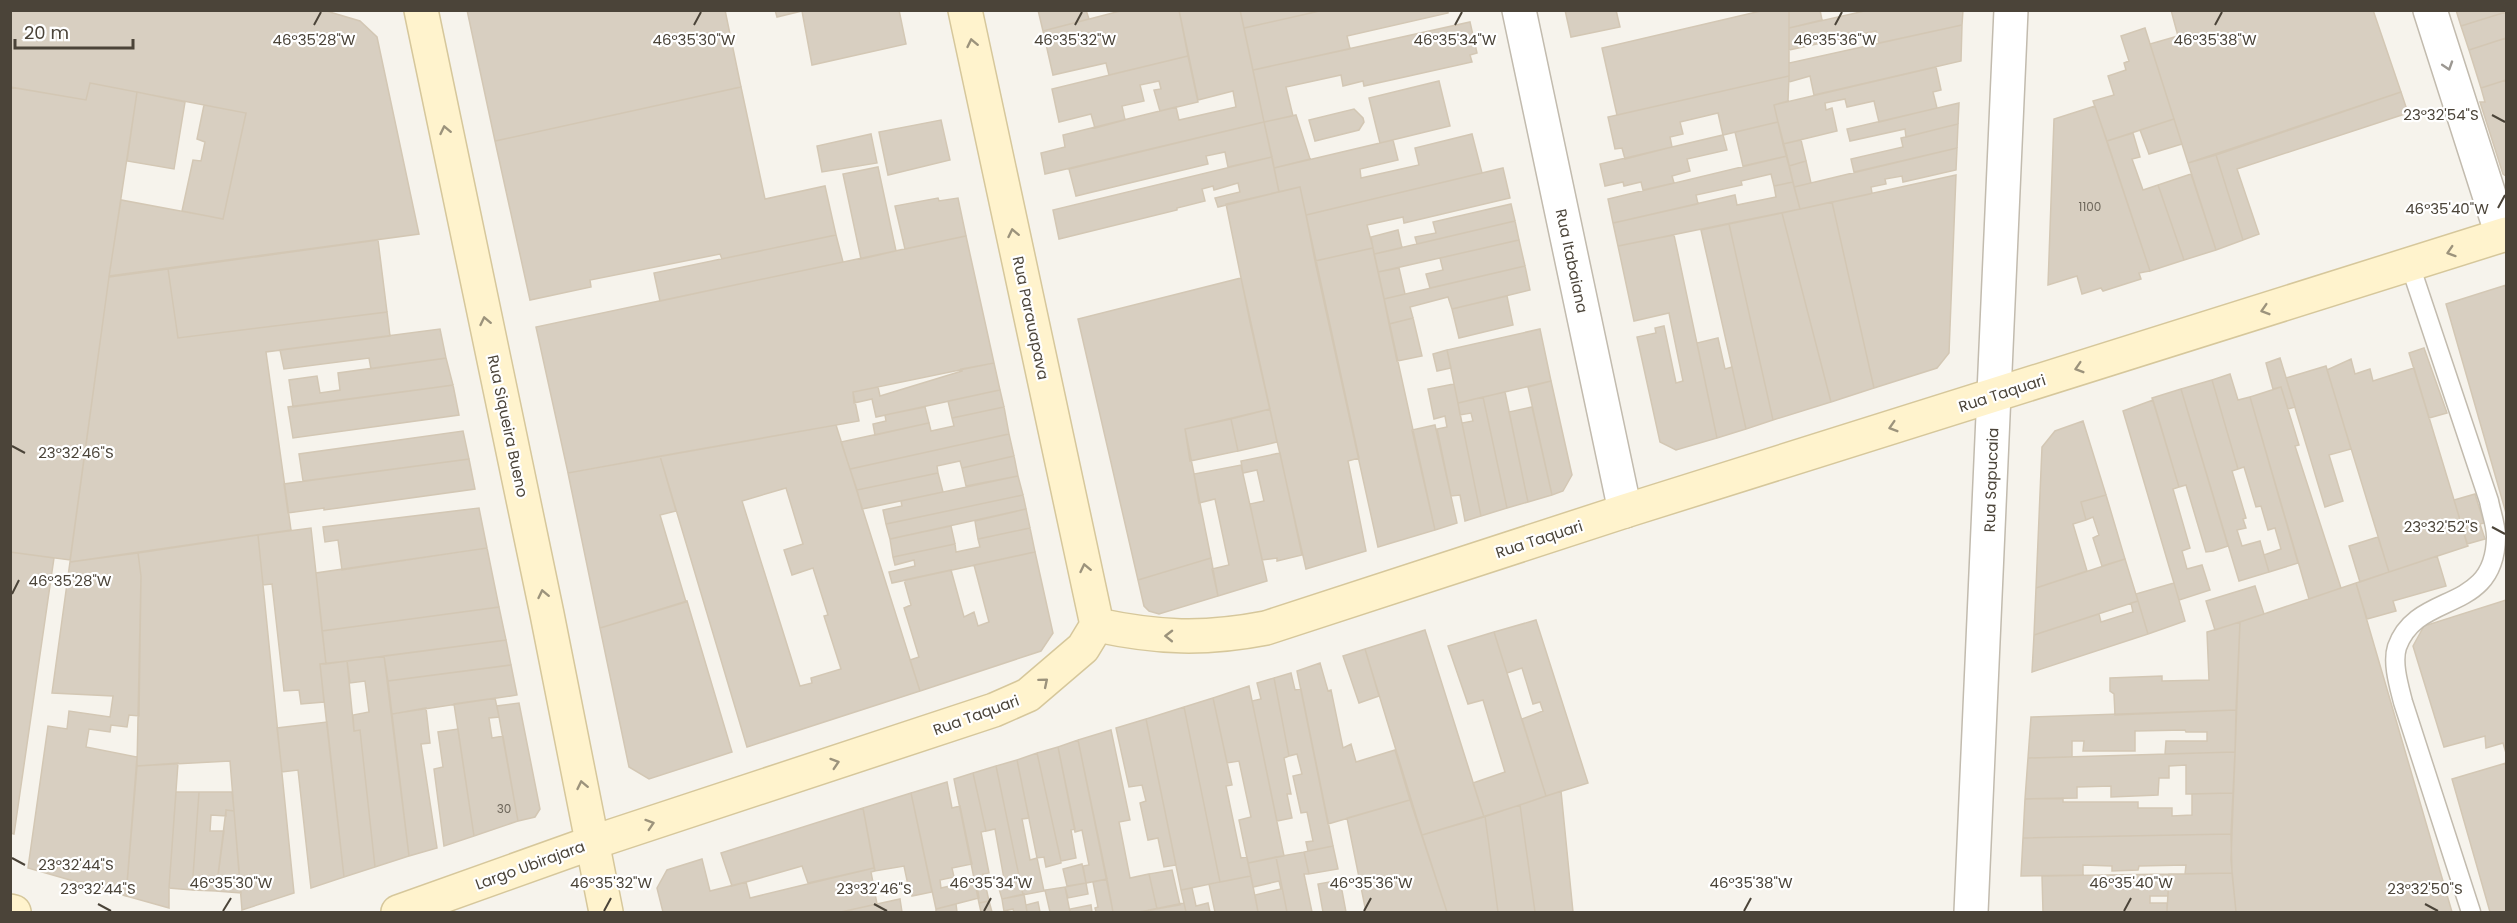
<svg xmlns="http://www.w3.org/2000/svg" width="2517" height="923" viewBox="0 0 2517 923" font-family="Poppins,sans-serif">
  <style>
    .building { fill: #d8cfc1; stroke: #d3c7b4; stroke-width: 1.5; fill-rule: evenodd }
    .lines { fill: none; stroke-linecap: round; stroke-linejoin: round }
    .service-casing { stroke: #c2bbae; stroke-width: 21 }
    .minor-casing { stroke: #c2bbae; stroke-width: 36 }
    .secondary-casing { stroke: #d6c79b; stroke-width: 36 }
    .service { stroke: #fff; stroke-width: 18 }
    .minor { stroke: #fff; stroke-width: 33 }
    .secondary { stroke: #fff3cd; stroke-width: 33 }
    .oneway { stroke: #9c937c }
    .oneway2 { stroke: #9c9892 }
    .ticks { fill: none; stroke: #4b4439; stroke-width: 2 }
    .labels { text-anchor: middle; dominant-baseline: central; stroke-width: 4.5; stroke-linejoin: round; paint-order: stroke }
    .number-label { font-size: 12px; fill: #6e675b }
    .street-label { font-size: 15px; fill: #4b4439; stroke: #fff }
    .ticks-label { font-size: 15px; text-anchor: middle; fill: #4b4439; stroke: #fff; stroke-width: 4.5; stroke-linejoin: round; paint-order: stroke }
  </style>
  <rect width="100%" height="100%" fill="#f6f3ec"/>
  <!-- building -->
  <path class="building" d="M10,10h313l37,11 17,16 42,197 -310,42 12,-76 102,19 23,-106 -156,-30 -4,17 -76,-13z
    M467,10h258l16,77 -246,54z
    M775,10h124l7,34 -94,21 -10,-54 -25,6z
    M1038,10h48l3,9 -46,12z
    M1124,10h55l9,46 -79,19 -3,-12 -53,12 -10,-44z
    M1179,10h61l24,112 -219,52 -4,-21 24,-6 -2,-12 113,-28 3,13 57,-13 -3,-16 -35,9z
    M1240,10h84l-80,18z
    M1324,10h124v3l-101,23 3,13 -97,21 -9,-42z
    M1565,10h51l4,17 -49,10z
    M1765,10h24v66l-172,39 -15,-67z
    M1789,10h31l2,10 -33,8z
    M1869,10h94l-1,15 -83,18 -3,-12 -87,19v-22z
    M2171,10h202l28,82 -213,71 -38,-119 28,-8z
    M2456,10h50v2l-45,14z
    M2506,12v26l-37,12 -8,-24z
    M1470,22l7,31 -7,2 2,7 -108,24 -1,-5 -20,5 -2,-11 -55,12 7,29 -29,6 -11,-52z
    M1962,25l-1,36 -147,34 -4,-19 -21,6v-19z
    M2145,28l29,91 -67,22 -14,-40 21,-6 -6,-19 18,-6 -2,-7 5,-2 -8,-25z
    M2506,38v42l-25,8 -12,-38z
    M1188,56l10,46 -38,9 -6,-21 7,-1 -2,-8 -19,4 4,16 -22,5 3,14 -30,8 -4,-14 -32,8 -7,-33z
    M1936,67l5,23 -8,2 4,16 -58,14 -5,-21 -27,6 -2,-8 -20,4 1,7 6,-2 5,23 -54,13 -9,-39z
    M1789,76l-1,25 -14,4 4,17 -55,13 -5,-22 -38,9 3,12 -13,3 2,10 -47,12 -3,-11 -7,1 -7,-32z
    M2506,80v96l-3,-2 -23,-72h5l-4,-14z
    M1439,81l11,45 -70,17 -11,-45z
    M90,83l47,9 -28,185 -39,283 -60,-8v-465l76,13z
    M741,87l24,112 60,-13 11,49 -114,24 -2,-5 -130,26 1,7 -61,13 -35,-159z
    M137,92l48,10 -11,67 -47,-8z
    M2401,92l7,21 -171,56 22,65 -16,6 -27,-85z
    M1959,103l-1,21 -52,13 -1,-8 -55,12 -3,-12z
    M204,105l42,8 -23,106 -41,-8 11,-51 8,1 4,-19 -8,-3z
    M2095,106l55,165 -11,2 2,6 -38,12 -2,-3 -19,6 -5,-18 -29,9 6,-166z
    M1354,109l9,9 1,4 -5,8 -44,11 -6,-21z
    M1296,115l14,44 -36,9 -10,-46z
    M2174,119l8,25 -33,10 -9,-24z
    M941,120l9,40 -62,15 -9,-43z
    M1264,122l8,35 -44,10 -3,-15 -19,4 2,8 -132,32 -7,-27z
    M1778,122l9,34 -44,10 -8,-34z
    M1958,124l-1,24 -103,24 -3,-13 52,-12 -2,-9z
    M2133,133l7,24 -8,2 11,31 15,-5 26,75 -34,11 -43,-130z
    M871,134l6,29 -55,9 -5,-26z
    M1472,134l10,39 -176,42 -6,-28 -21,5 -5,-24 119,-28 5,20 -38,9 1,9 58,-13 -4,-17z
    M1723,135l4,15 -40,9 3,12 -18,5 2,7 -31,7 -2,-8 -17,4 -1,-4 -18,4 -5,-22z
    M1801,140l5,21 -17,5 -6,-22z
    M1957,148l-1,22 -53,12 -1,-6 -17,3 1,5 -15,3 1,6 -2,1 -70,15 -6,-22z
    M2216,155l27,85 -27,10 -28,-87z
    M1787,156l6,26 -19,4 -3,-12 -30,7 1,4 -46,10 2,9 -85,19 -5,-24z
    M1272,157l7,35 -61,15 -3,-9 25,-6 -2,-9 -24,7 -1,-4 -11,3 3,12 -28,7v2l-118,29 -6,-29z
    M1806,161l5,22 -17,4 -5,-21z
    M878,167l18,84 -35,8 -18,-85z
    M1503,168l7,30 -106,25 -1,-6 -36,8 6,23 -58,13 -9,-46z
    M2191,174l25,76 -32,10 -26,-75z
    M1956,175l-7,178 -12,15 -63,20 -42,-186z
    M1793,182l7,27 -182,37 -5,-23 122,-28 2,10 39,-8 -2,-11z
    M1300,187l59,271 -11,3 18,90 -60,18 -56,-247 -24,-118z
    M938,198l1,3 19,-3 8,38 -61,13 -10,-43z
    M1832,202l42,186 -43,14 -49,-189z
    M1511,204l4,17 -98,23 -2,-7 21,-4 -3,-11z
    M1782,213l49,189 -58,18 -44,-196z
    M1515,221l4,19 -141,32 -4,-18z
    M1729,224l44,196 -27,9 -45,-199z
    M1398,230l4,18 -28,6 -3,-17z
    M836,235l7,27 -183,39 -6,-28z
    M1674,235l43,203 -41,12 -16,-8 -23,-105 19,-4 -1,-5 9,-2 12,57 7,-2 -14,-68 -35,8 -16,-75z
    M966,236l28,127 -141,29 6,29 -291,52 -32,-146z
    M378,240l9,72 -209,26 -10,-69z
    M1519,240l6,26 -95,22 -4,-14 17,-4 -3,-12z
    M1373,248l62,282 -57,17 -63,-286z
    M1525,266l5,24 -78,19 -4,-12 -38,10 3,11 -24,6 -5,-25z
    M1399,268l6,26 -21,5 -6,-27z
    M168,269l10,69 209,-26 3,24 -124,16 25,178 -221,32 39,-285z
    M1241,278l29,131 -85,20 26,129 -73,22 -60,-261z
    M2506,285v228l-60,-209z
    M1507,296l6,29 -54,13 -7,-29z
    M1413,318l9,38 -25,5 -8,-37z
    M440,329l6,29 -75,11 -2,-11 -85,11 -4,-19z
    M1540,329l11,52 -93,22 -11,-53z
    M1718,338l7,31 7,-2 14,62 -29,9 -20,-95z
    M2424,348l23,65 -18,5 -20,-65z
    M1447,350l4,18 -14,3 -4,-17z
    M446,358l7,27 -160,22 -4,-27 28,-4 3,17 20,-3 -2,-17z
    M2280,358l15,49 -7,2 -7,-22 -8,2 -7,-26z
    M2351,359l4,15 15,-5 3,12 41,-13 54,178 -79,26 -62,-202z
    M994,363l6,27 -124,27 -4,-18 -18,4 -1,-11 25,-5 2,9 82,-25 -1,-2z
    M2326,366l25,83 -22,6 14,46 -18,6 -39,-129z
    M2230,374l8,26 12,-3 48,166 -29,9 -5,-17 17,-6 -6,-21 -7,2 -7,-24 -5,1 -12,-40 -6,2 -26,-89z
    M2212,380l26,89 -6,2 14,47 -3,1 3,9 -9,2 5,16 18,-5 9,31 -30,9 -58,-192z
    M1551,381l21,94 -9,16 -11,4 -24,-108z
    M1454,384l27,132 -16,5 -5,-26 -9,1 -14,-67 10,-2 -2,-11 -11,3 -6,-30z
    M453,385l6,30 -166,23 -5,-31z
    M2281,387l18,58 -4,1 46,142 -32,11 -59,-202z
    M2181,389l47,157 -15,5 -7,1 -20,-67 -7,2 -27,-89z
    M1000,390l4,17 -52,11 -4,-17z
    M1505,392l23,110 -21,6 -24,-111z
    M1483,397l24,111 -26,8 -19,-93 11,-2 -2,-8 -11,2 -2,-12z
    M2153,400l26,87 -6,2 17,59 -8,3 5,18 15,-4 8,25 -31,10 -56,-189z
    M925,407l4,16 -54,12 -2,-11 13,-3 -1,-6z
    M1004,407l5,27 -159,35 -9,-27 88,-19 2,8 23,-5 -2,-8z
    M1532,407l20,88 -24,7 -19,-90z
    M1270,409l7,33 -39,9 -7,-32z
    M1231,419l7,32 -48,10 -5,-32z
    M2083,421l23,74 -25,7 5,18 -13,4 14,47 -51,17 6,-141 13,-16z
    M836,425l84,266 -173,56 -87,-291zM786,488l17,56 -19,6 8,25 21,-7 15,47 -4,1 17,53 -30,9 1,5 -12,3 -58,-185z
    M1435,425l22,98 -22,7 -23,-100z
    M463,431l6,28 -166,22 -4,-27z
    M1009,434l5,22 -52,12 -2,-7 -23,5 1,7 -81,17 -7,-21z
    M1280,453l22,102 -25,6v-3l-15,2 -12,-56 14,-3 -7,-31 -14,3 -2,-12z
    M660,456l16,55 -16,4 26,87 -86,26 -32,-155z
    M1014,456l4,20 -52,10 -4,-18z
    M469,459l6,30 -151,21v-2l-36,5 -4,-29z
    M1241,465l26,116 -49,15 -6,-27 17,-4 -14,-66 -16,4 -5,-29z
    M938,473l5,19 -81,17 -5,-19z
    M1018,476l5,19 -137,29 -3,-14 19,-4 -1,-5z
    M2475,494l9,29 -4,1 5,15 -18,5 -13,-44z
    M1023,495l3,14 -136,30 -4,-15z
    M2106,495l19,64 -23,7 -9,-28 6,-3 -6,-18 -7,3 -5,-18z
    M479,508l8,40 -145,22 -4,-30 -13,2 -2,-15z
    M1026,509l4,19 -52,11 -3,-18z
    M951,526l4,18 -62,13 -3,-18z
    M311,528l15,136h-6l4,38 -23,2 -2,-14 -15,1 -12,-107 -9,1 -5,-50z
    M1030,528l5,24 -143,31 -3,-11 26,-6 -1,-6 -19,5 -2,-8 62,-13 1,8 24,-5 -2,-8z
    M258,535l36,358 -52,17 -12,-149 -93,5 4,-190 -3,-23z
    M2378,537l11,35 -29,10 -11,-36z
    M487,548l12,59 -177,24 -6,-58z
    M10,552l44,6 -40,276 -4,-1z
    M1035,552l18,81 -12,18 -121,40 -10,-31 9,-3 -15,-49 7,-3 -7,-25 47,-10 13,47 10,-5 4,14 11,-4 -15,-57z
    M138,553l3,23 -2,140 -10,-1 -2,12 -16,-2 -1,7 -21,-3 -3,18 51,10 -11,139 -98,-28 20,-142 19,3 2,-18 41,6 3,-21 -61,-3 18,-131z
    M2437,556l9,30 -53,15 3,10 -29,8 -11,-36z
    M1211,558l7,38 -59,18 -10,-3 -5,-5 -6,-26z
    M2125,559l13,42 -104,34 2,-47z
    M2174,583l11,38 -37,13 -12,-40z
    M2356,583l96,329h-216l-5,-52 9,-238z
    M2255,586l9,28 -49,16 -9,-29z
    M2506,600v153l-3,-10 -17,5 -1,-12 -41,11 -31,-101 11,-20z
    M687,601l45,151 -83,27 -20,-12 -29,-139z
    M2138,601l10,33 -116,38 2,-37 65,-21 2,8 32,-10 -2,-9z
    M499,607l7,33 -180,24 -4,-33z
    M1536,620l52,163 -42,13 -24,-77 21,-8 -3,-9 -7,2 -11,-36 -15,5 -13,-41z
    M2240,622l-4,88 -121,5 -1,-21 -4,-3v-13l52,-2v5l47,-1 -2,-48z
    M1425,630l59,187 -62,18 -57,-186z
    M1494,632l52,164 -62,21 -11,-34 32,-11 -22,-72 -15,4 -20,-58z
    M506,640l5,25 -123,16 -4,-25z
    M1365,649l14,47 -20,7 -16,-47z
    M384,656l25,200 -34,11 -15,-137 -6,1 -1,-16 16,-3 -4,-31 -15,2 -3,-22z
    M347,661l7,70 6,-1 15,137 -31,10 -24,-213z
    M1320,663l8,28 3,-1 12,58 8,-4 5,18 39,-12 15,50 -82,24 -31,-153z
    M511,665l6,30 -125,19 -4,-33z
    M1291,673l4,17 6,-1 32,157 -25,5 -2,-9 7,-1 -6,-29 -6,1 -8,-37 9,-2 -5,-20 -8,2 -15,-78z
    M1274,678l15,78 -5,2 7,36h-4l5,24 -15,3 -25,-120 9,-2 -4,-16z
    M1249,686l35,170 -36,7 -9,-43 12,-3 -12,-56 -12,2 -14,-65z
    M495,698l4,19 -10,1 3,20 11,-2 15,85 -44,15 -20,-132z
    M1213,698l19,87 -6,1 15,72 6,-1 4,19 -31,6 -36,-175z
    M519,703l21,106 -5,8 -17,4 -21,-115z
    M1184,707l36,175 -39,8 -35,-171z
    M426,708l4,35 -9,1 16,104 -28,8 -17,-142z
    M2236,710l-1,42 -70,2 1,-13h41v-9h-21l-1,-2 -50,1v20h-52l1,-10h-12v16l-44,1 3,-41z
    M1146,719l30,146 -12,2 -6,-29 -10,2 -8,-37 6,-2 -4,-16 -13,2 -13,-59z
    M327,722l17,155 -33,11 -13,-118 -16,2 -5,-44z
    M458,729l16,107 -30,10 -10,-77 9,-2 -5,-35z
    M1111,730l19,90 -11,2 11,56 19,-4 8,35 -19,3h-25l-35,-172z
    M1078,740l29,139 -21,4 -3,-17 6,-1 -7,-35 -7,2 -17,-85z
    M1058,747l17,82 -4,1 5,28 -15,3 -24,-108z
    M2235,752l-2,41 -47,1v-29l-17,1v12h-10l-1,17 -47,2v-11l-34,1v11l-52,1 3,-41z
    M1037,753l24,108v2l-15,4 -2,-10 -7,1 -20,-98z
    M1017,760l12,58 -7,1 8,41 7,-2 7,33 -21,4 -27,-129z
    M178,763l-9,125v20l-43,-12 11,-130z
    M2506,763v149h-16l-38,-133z
    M996,766l27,129 -21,4 -4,-14 7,-1 -10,-55 -9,2 -13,-58z
    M973,773l13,58 -5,1 8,41 -6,1 6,27 -10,2 -25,-124z
    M947,782l5,26 8,-2 12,58 -20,4 2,9 -14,3 1,8 35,-8 3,18 -43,11 -25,-116z
    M1561,791l12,121h-38l-15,-107z
    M176,792h23l-7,98 -23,-2z
    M199,792h33l2,19 -8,-1v6l-15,-1 -1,16h14l-8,60 -24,-1z
    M911,793l21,99 -20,4 -1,-12 -3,1 -4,-19 -29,5 -12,-63z
    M2233,793l-2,41 -208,4 2,-39 38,-1v4h75v6h34v8l20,-1v-21z
    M1410,800l37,112h-81l-19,-94z
    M1520,805l15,107h-37l-13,-96z
    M863,808l11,60 -66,15 -6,-17 -70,20 -11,-33z
    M226,810l8,1 7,82 -25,-2z
    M1485,816l13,96h-51l-25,-77z
    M2231,834l1,39 -47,1 1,-9 -47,1 -1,4 -26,1v-5l-29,-1v10l-62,1 2,-38z
    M1333,846l5,23 -29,5 -5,-22z
    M1304,852l5,22h-5l8,38h-25l-11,-55z
    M1276,857l11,55h-29l-3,-17 26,-6 -2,-8 -26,6 -5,-24z
    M702,859l8,32 36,-9 4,16 124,-30 1,3 -4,1 6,32 -36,8h-178l-6,-24 10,-18z
    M1082,864l4,19 -19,3 -4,-17z
    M1172,870l8,35 -23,4 -8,-35z
    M2232,873l4,39h-69l2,-38z
    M2169,874l-1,22h-18v7h17v9h-124l-1,-36z
    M1251,876l7,36h-43l-6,-28z
    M1107,879l6,33h-17l-1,-4 3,-1 -5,-25z
    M1340,880l6,32h-23l-5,-28z
    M1086,883l2,11 -20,4 -3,-11z
    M1065,887l5,25h-20l-5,-22z
    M1192,888l4,18 12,-3 2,9h-24l-5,-22z
    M1024,894l3,18h-13l-1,-3 -9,2 -2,-12z
    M900,899l2,13h-61l36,-8z
    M989,901l3,11h-11l-2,-9z
    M1038,902l2,10h-13l-1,-7z
    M1184,903l2,9h-36l-1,-2z
    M956,904l1,8h-21v-3z
    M1091,905l1,7h-22v-3z"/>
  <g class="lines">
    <defs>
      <path id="service" d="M2410,265l79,236c2,11 7,24 7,36 -1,78 -79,53 -99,110 -5,16 2,39 6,55l68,210"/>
      <path id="minor" d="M1519,10l106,501
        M2430,10l72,225
        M1971,912l40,-902"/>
      <path id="secondary" d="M421,10l126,604 59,298
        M965,10l132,615
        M1097,625c61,13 107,15 169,3l359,-117 881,-277
        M10,911l4,1
        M398,912l196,-70 400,-132 34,-15 55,-47 14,-23"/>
    </defs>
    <!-- service casing -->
    <use href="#service" class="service-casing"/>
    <!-- minor casing -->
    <use href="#minor" class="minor-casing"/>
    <!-- secondary casing -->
    <use href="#secondary" class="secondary-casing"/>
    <!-- service -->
    <use href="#service" class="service"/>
    <!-- minor -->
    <use href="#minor" class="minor"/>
    <!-- secondary -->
    <use href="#secondary" class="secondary"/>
  </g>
  <!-- one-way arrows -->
  <defs><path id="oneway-chevron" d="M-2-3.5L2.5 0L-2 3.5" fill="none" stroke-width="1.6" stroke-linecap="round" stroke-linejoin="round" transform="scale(1.5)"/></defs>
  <g class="oneway">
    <use href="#oneway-chevron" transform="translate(972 43) rotate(-102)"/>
    <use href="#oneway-chevron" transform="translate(445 130) rotate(-102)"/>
    <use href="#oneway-chevron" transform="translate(1013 233) rotate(-102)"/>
    <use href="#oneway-chevron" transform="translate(2451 252) rotate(162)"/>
    <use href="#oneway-chevron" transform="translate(2265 310) rotate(163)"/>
    <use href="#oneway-chevron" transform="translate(485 321) rotate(-102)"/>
    <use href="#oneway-chevron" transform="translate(2079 368) rotate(163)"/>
    <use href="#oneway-chevron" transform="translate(1893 427) rotate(163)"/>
    <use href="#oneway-chevron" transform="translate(1085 568) rotate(-102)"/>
    <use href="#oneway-chevron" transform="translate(543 594) rotate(-102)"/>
    <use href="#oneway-chevron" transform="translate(1169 636) rotate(-179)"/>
    <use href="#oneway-chevron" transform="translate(1044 682) rotate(-40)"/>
    <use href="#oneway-chevron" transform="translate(835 763) rotate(-18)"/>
    <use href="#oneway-chevron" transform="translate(582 785) rotate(-102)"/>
    <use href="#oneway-chevron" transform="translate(650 824) rotate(-18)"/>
  </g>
  <use class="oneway2" href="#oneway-chevron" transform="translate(2448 66) rotate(72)"/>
  <!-- ticks -->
  <path class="ticks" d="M314,25l7,-13M694,25l7,-13M1075,25l7,-13M1455,25l7,-13M1835,25l7,-13M2215,25l7,-13M2492,115l13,7M2498,208l7,-13M12,446l13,7M2492,527l13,7M12,594l7,-14M12,858l13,7M98,904l13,7M874,904l13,7M2425,904l13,7M223,911l8,-13M604,911l7,-13M984,911l7,-13M1364,911l7,-13M1744,911l7,-13M2124,911l7,-13"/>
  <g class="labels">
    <!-- number labels -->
    <g class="number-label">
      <text x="2090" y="206">1100</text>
      <text x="504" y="808">30</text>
    </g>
    <!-- street labels -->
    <g class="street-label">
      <text transform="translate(1572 261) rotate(78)">Rua Itabaiana</text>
      <text transform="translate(1031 318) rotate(78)">Rua Parauapava</text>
      <text transform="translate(2002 393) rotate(-18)">Rua Taquari</text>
      <text transform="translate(508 426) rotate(78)">Rua Siqueira Bueno</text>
      <text transform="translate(1991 480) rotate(-88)">Rua Sapucaia</text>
      <text transform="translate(1539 539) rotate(-18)">Rua Taquari</text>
      <text transform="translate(976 715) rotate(-20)">Rua Taquari</text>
      <text transform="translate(530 865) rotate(-20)">Largo Ubirajara</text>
    </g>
  </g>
  <g class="ticks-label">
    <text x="314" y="45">46°35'28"W</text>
    <text x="694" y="45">46°35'30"W</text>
    <text x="1075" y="45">46°35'32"W</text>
    <text x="1455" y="45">46°35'34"W</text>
    <text x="1835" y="45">46°35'36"W</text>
    <text x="2215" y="45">46°35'38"W</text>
    <text x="2441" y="120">23°32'54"S</text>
    <text x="2447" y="214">46°35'40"W</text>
    <text x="76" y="458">23°32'46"S</text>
    <text x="2441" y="532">23°32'52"S</text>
    <text x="70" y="586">46°35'28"W</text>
    <text x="76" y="870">23°32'44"S</text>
    <text x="231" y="888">46°35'30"W</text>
    <text x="611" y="888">46°35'32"W</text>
    <text x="991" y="888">46°35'34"W</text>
    <text x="1371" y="888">46°35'36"W</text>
    <text x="1751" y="888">46°35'38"W</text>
    <text x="2131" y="888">46°35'40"W</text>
    <text x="98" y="894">23°32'44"S</text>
    <text x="874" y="894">23°32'46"S</text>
    <text x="2425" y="894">23°32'50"S</text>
  </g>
  <!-- border -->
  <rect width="2517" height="923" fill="none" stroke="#4b4439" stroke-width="24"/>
  <!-- scale -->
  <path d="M15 39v9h118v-9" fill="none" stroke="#4b4439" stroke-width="3"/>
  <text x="24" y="39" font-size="18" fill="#4b4439" stroke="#ffffff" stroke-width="4.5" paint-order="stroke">20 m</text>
</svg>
